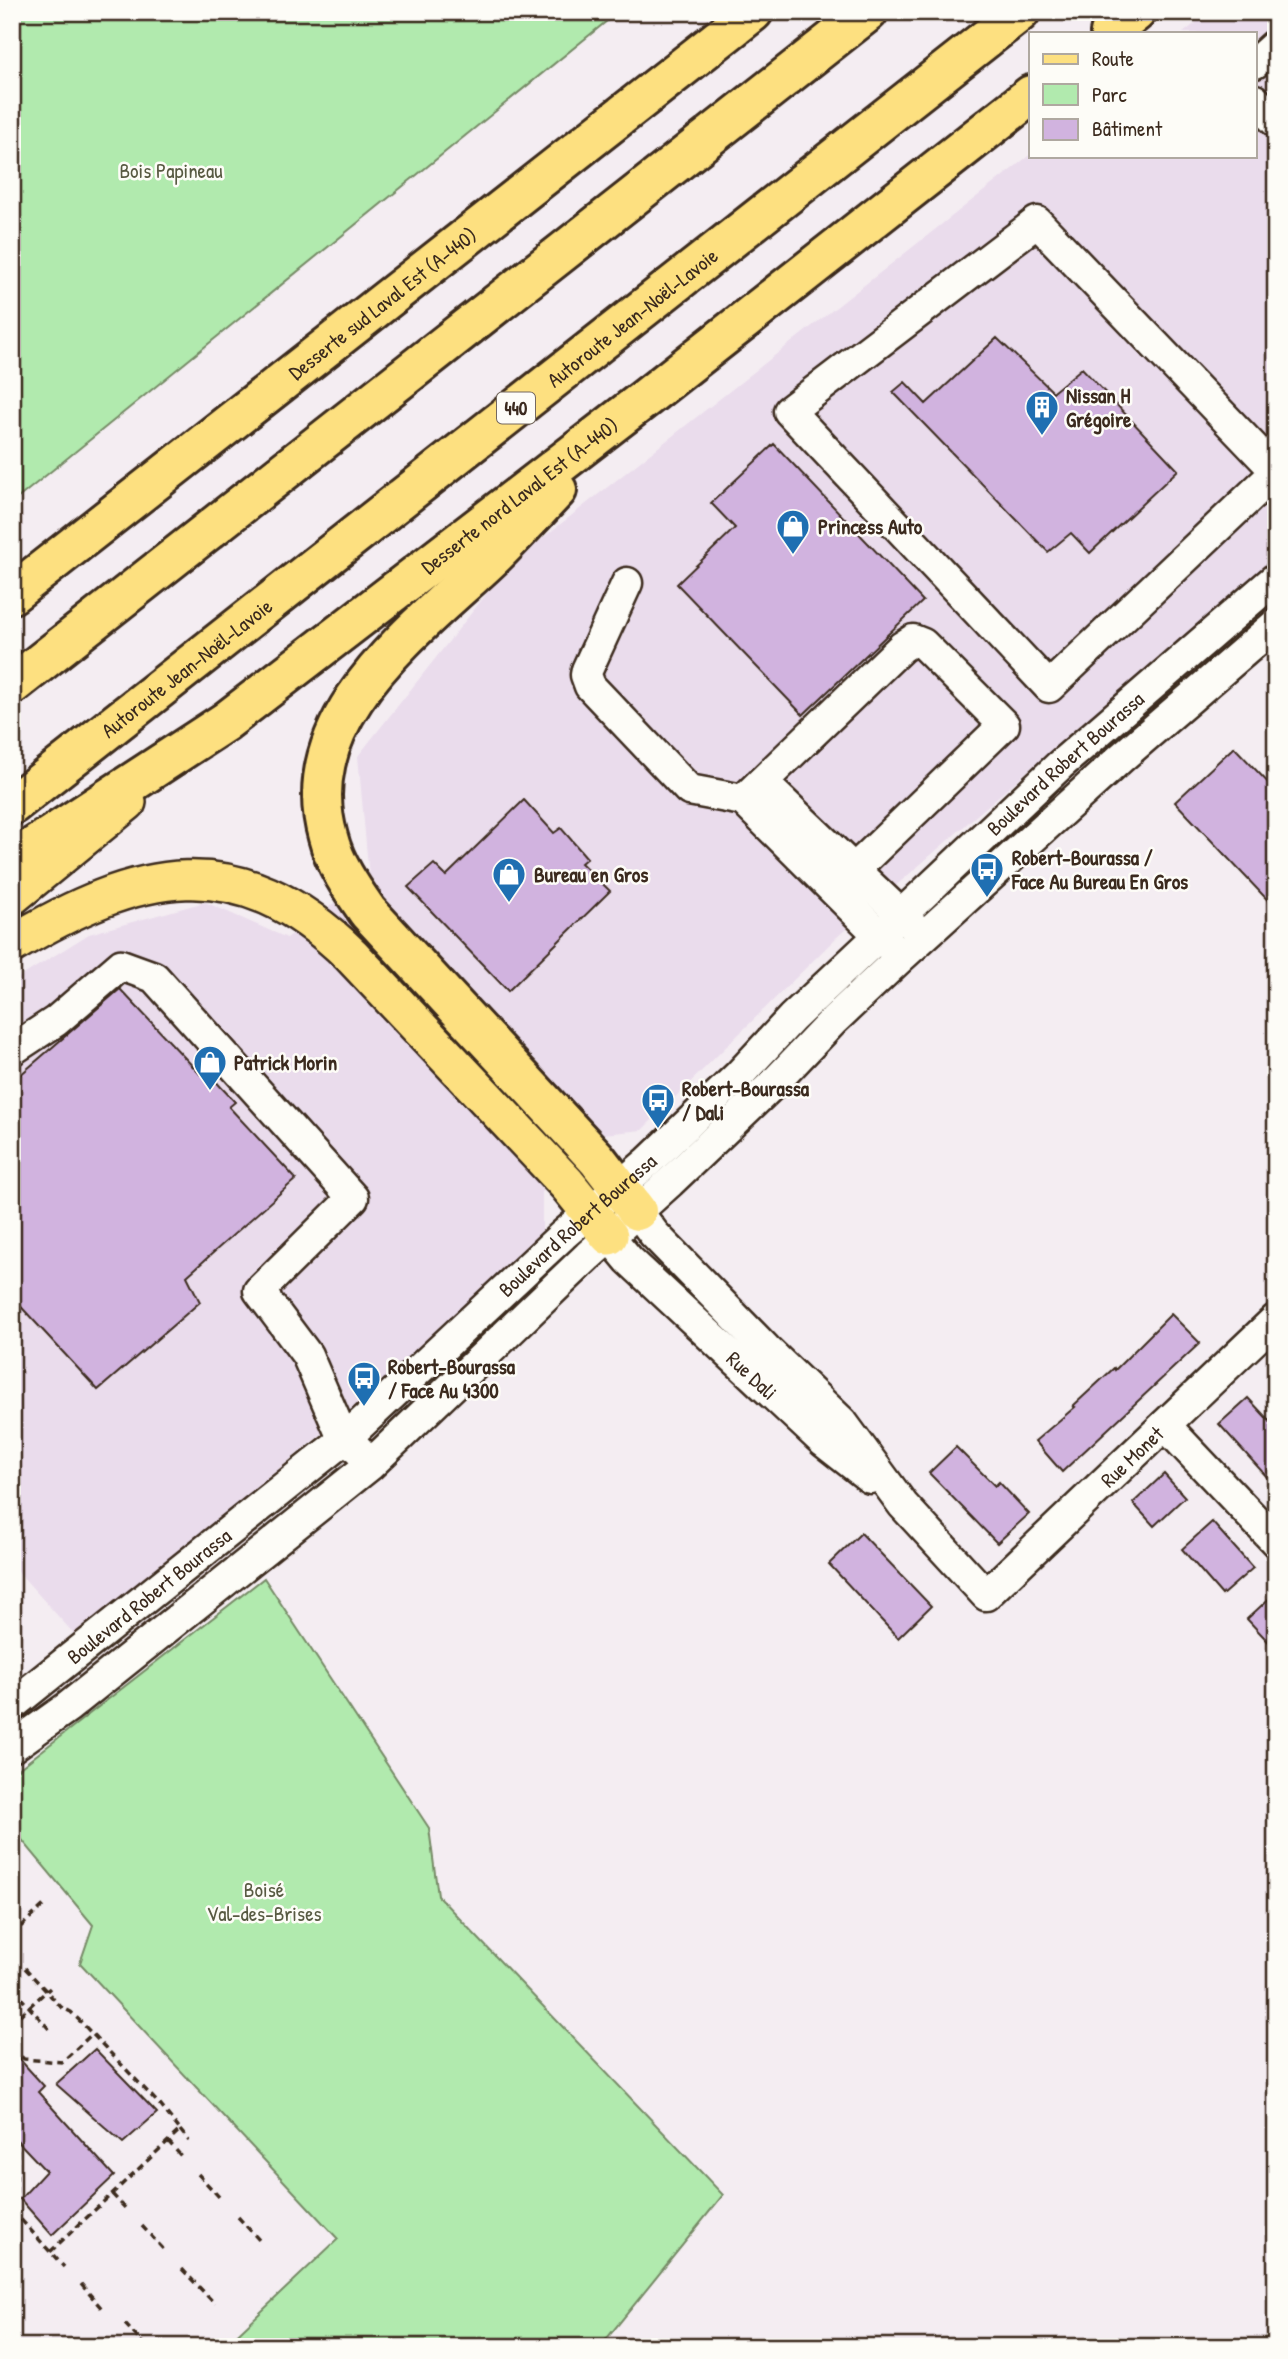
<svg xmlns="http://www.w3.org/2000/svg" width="1288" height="2359" viewBox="0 0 1288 2359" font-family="'Patrick Hand',sans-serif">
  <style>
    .built { fill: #eadcec }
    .green { fill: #b1eaae; stroke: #768a66; stroke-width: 2 }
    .building { fill: #d1b3df; stroke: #3b2a1e; stroke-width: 2 }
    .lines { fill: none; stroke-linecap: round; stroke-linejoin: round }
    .minor-casing { stroke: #3b2a1e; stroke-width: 35 }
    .major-casing { stroke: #3b2a1e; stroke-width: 42 }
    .highway-casing { stroke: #3b2a1e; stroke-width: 44 }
    .path { stroke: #3b2a1e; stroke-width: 3.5; stroke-dasharray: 7 5; stroke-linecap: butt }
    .minor { stroke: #fdfcf7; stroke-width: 30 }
    .major { stroke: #fde080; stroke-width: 37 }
    .highway { stroke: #fde080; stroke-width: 38 }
    .labels { text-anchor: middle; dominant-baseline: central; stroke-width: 5; stroke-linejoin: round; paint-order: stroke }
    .shield { fill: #fdfcf7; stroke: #75695f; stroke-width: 2 }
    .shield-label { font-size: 19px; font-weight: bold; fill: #3b2a1e }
    .park-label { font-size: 21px; fill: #585a42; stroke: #fdfcf7 }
    .street-label { font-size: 21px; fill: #3b2a1e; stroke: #fdfcf7 }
    .poi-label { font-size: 21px; font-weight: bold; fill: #3b2a1e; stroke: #fdfcf7; text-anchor: start }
  </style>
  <rect width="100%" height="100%" fill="#f4edf2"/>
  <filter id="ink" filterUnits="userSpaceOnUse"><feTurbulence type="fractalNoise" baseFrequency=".0143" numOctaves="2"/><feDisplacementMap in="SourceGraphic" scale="14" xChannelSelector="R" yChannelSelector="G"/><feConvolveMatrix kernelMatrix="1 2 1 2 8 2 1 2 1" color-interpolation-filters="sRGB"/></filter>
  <g filter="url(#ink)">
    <!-- built -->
    <path class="built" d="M1210,12h66v548l-214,181 -225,196 -195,193 -38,4 -62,56v41l-166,158 -300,247 -64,-71v-583l77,-48 116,-32 82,36 82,-61 -11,-121 153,-193 520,-409v2h224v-123h-72z"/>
    <!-- green -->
    <path class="green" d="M12,12h606l-606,491z
      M264,1578l165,250 9,68 285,299 -123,152h-376l114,-108 -258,-276 13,-38 -81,-97v-54z"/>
    <!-- building -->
    <path class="building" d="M997,338l56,54 29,-24 96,102 -88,83 -19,-20 -23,19 -155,-160 12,-10 21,22z
      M774,444l149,157 -120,114 -126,-131 58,-56 -24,-25z
      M1234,747l42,44v118l-101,-107z
      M524,800l30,33 7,-5 26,30 -6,5 29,28 -102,100 -100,-104 26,-23 12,12z
      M120,989l80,85 5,-5 16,18 14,15 -6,5 67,72 -109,97 13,26 -102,88 -86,-93v-215z
      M1171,1314l29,29 -138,129 -27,-31 40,-34 -2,-1 41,-38 1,2z
      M1248,1398l28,30v59l-57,-63z
      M956,1447l39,39 4,-4 30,32 -32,29 -68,-70z
      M1164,1474l21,23 -31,29 -21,-23z
      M1212,1522l41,46 -31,27 -40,-46z
      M861,1533l70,73 -33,32 -69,-74z
      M1276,1592v58l-29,-31z
      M95,2049l62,64 -34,30 -67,-59z
      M12,2051l32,35 -6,6 76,84 -62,59 -32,-36 26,-28 -34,-36z"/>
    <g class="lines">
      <defs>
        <g id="minor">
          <path d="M1255,63l21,-19"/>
          <path d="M1255,100l21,22"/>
          <path d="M1276,471l-239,-249 -248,189 260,276 227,-215"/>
          <path d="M627,583l-40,87 -1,5 4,11 99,104 54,10 150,149"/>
          <path d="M762,782l152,145"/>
          <path d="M743,800l159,-153 11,-7 10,4 81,81 -170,164"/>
          <path d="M12,1050l44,-29 65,-56 33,12 199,221 -94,93 48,64 32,74 20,22"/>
          <path id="s1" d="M637,1211l17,23 112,115 76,73 61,83 83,90 290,-276"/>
          <path id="s2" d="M609,1236l20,24 195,182 46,36"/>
          <path d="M1165,1425l111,117"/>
          <path id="s3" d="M12,1705l335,-268 216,-202 86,-74 90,-86 53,-57 268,-253 216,-187"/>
          <path d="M12,1747l56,-40 302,-242 218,-209 82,-74 105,-100 59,-62 67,-63 221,-200 154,-133"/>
        </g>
        <path id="major" d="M12,896l115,-94
          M12,944c126,-75 225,-100 339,11l216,229 42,52"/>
        <g id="highway">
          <path d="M1110,33l26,-21"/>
          <path d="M557,490c-21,22 -41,44 -62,65 -76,73 -202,160 -167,282 7,28 24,52 40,75l229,247 40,52"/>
          <path id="s4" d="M12,594l741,-582"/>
          <path d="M12,685l856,-673"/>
          <path id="s5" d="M12,805l1008,-793"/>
          <path id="s6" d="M12,861l213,-139 422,-325 384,-302"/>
        </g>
      </defs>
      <!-- minor casing -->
      <use href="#minor" class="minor-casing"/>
      <!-- major casing -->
      <use href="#major" class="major-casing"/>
      <!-- highway casing -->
      <use href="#highway" class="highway-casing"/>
      <!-- path -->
      <path class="path" d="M12,1935l32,-30
        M25,1968l36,39 10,5 8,8 82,86 19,24 -130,122
        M12,1988l38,42
        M20,2015l30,-27
        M12,2049l12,10 38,3 30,-28
        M180,2130l9,11
        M168,2141l14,16
        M17,2150l-2,63 49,54
        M198,2174l23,25
        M112,2194l14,15
        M238,2217l23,25
        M142,2226l24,26
        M182,2269l33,35
        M81,2284l23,27
        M125,2324l21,23"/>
      <!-- minor -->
      <use href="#minor" class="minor"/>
      <!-- major -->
      <use href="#major" class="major"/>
      <!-- highway -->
      <use href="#highway" class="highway"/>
    </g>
  </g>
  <!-- icons -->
  <defs>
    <symbol id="building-pin" viewBox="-11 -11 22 30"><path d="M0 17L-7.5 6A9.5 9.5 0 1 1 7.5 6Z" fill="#1f6fb2" stroke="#fdfcf7"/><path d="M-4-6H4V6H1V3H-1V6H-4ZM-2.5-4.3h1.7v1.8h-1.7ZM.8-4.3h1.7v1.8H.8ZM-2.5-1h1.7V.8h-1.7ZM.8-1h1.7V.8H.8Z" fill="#fff"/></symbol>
    <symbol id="shop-pin" viewBox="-11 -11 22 30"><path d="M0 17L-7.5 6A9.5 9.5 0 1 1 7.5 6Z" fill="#1f6fb2" stroke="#fdfcf7"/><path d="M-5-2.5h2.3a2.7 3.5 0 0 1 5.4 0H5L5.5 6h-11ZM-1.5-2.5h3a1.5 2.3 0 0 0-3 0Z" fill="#fff"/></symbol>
    <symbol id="bus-pin" viewBox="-11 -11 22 30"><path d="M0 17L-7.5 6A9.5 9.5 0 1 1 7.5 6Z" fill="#1f6fb2" stroke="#fdfcf7"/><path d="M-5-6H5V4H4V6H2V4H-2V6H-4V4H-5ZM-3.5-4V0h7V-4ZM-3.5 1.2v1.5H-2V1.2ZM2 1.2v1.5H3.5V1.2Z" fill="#fff"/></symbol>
  </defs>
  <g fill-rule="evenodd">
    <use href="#building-pin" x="1023" y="388" width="38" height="52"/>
    <use href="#shop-pin" x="774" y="507" width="38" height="52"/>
    <use href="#bus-pin" x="968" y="850" width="38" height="52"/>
    <use href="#shop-pin" x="490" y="855" width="38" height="52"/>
    <use href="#shop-pin" x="191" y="1043" width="38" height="52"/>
    <use href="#bus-pin" x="639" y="1081" width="38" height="52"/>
    <use href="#bus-pin" x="345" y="1359" width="38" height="52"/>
  </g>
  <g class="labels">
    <!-- shield labels -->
    <rect class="shield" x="497" y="392.5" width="38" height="31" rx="5"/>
    <g class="shield-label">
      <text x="516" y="408">440</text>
    </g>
    <!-- park labels -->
    <g class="park-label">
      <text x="171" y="170">Bois Papineau</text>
      <text x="264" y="1889">Boisé<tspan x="264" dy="24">Val-des-Brises</tspan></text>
    </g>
    <!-- street labels -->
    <g class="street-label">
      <text stroke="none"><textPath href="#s4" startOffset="471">Desserte sud Laval Est (A-440)</textPath></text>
      <text stroke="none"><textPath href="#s5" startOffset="789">Autoroute Jean-Noël-Lavoie</textPath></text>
      <text stroke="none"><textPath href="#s6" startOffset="626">Desserte nord Laval Est (A-440)</textPath></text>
      <text stroke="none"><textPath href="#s5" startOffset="222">Autoroute Jean-Noël-Lavoie</textPath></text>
      <text stroke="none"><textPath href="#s3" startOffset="1414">Boulevard Robert Bourassa</textPath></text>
      <text stroke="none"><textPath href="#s3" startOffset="742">Boulevard Robert Bourassa</textPath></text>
      <text stroke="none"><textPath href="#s2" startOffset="200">Rue Dali</textPath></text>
      <text stroke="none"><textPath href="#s1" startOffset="721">Rue Monet</textPath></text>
      <text stroke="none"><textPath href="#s3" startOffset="175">Boulevard Robert Bourassa</textPath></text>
    </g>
    <!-- poi labels -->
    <g class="poi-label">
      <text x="1066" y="395">Nissan H<tspan x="1066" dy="24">Grégoire</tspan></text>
      <text x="818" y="526">Princess Auto</text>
      <text x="1012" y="857">Robert-Bourassa /<tspan x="1012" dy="24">Face Au Bureau En Gros</tspan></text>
      <text x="534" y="874">Bureau en Gros</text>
      <text x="234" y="1062">Patrick Morin</text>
      <text x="682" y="1088">Robert-Bourassa<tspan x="682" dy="24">/ Dali</tspan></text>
      <text x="388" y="1366">Robert-Bourassa<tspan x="388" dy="24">/ Face Au 4300</tspan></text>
    </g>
  </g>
  <!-- margin -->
  <rect width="1288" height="2359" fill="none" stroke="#fdfcf7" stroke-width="42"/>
  <rect x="21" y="21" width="1246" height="2317" fill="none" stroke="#3b2a1e" stroke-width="2.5" filter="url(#ink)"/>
  <!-- legend -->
  <rect x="1029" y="32" width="228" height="126" fill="#fdfcf7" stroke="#afa8a0" stroke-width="2"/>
  <rect x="1043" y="54" width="35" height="10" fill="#fde080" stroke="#afa8a0" stroke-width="2"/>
  <text x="1092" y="66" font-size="21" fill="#3b2a1e">Route</text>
  <rect x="1043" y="84" width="35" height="21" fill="#b1eaae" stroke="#afa8a0" stroke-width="2"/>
  <text x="1092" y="102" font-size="21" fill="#3b2a1e">Parc</text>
  <rect x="1043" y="119" width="35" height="21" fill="#d1b3df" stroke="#afa8a0" stroke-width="2"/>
  <text x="1092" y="136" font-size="21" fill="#3b2a1e">Bâtiment</text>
</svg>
